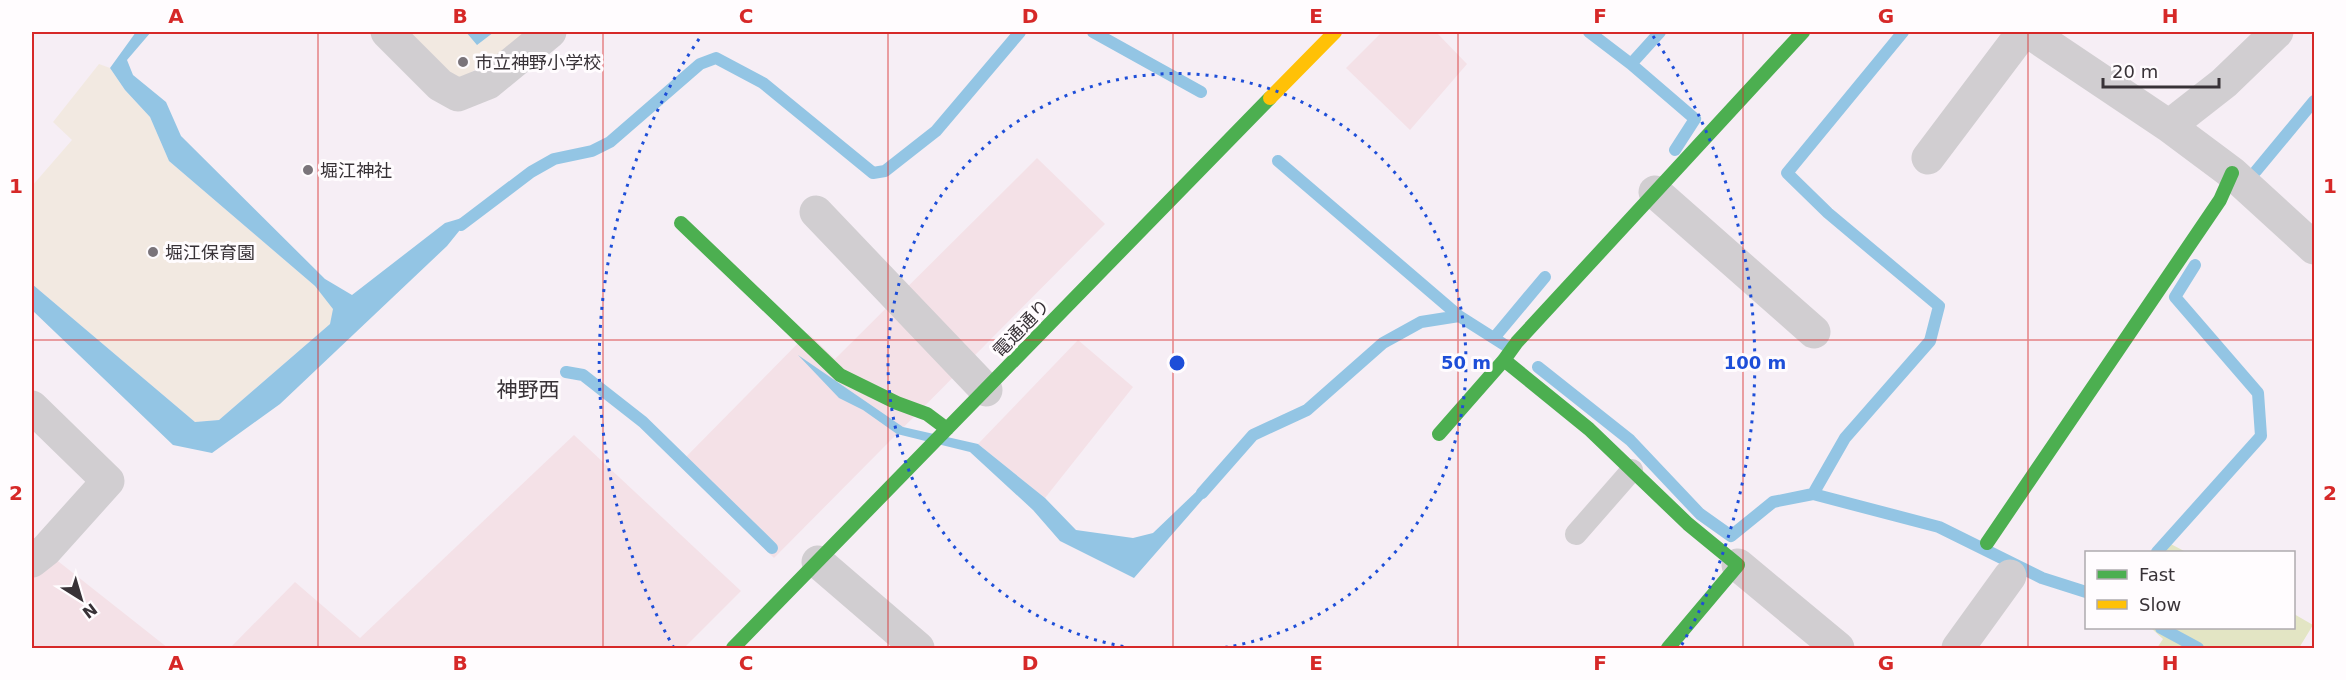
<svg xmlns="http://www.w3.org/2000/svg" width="2346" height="680" viewBox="0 0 2346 680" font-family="'DejaVu Sans','Noto Sans JP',sans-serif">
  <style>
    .commercial { fill: #f4e1e7 }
    .education { fill: #f2e9e1 }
    .green { fill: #e3e5c4 }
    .water { fill: #93c5e4 }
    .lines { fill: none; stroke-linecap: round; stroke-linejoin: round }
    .stream { stroke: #93c5e4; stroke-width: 12 }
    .lane { stroke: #d1ced1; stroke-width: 22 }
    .street { stroke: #d1ced1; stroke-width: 33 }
    .fast { stroke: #4caf50; stroke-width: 14 }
    .slow { stroke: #ffc107; stroke-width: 14 }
    .grid { fill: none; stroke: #d62828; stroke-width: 1.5; stroke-opacity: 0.55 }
    .ring { fill: none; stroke: #1d4ed8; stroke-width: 3; stroke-dasharray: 3 6 }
    .poi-dot { fill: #7a747a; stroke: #fffcfe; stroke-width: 2 }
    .labels { text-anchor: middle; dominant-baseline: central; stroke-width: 6; stroke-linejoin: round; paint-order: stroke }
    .poi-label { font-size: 18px; fill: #383237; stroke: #fffcfe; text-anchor: start }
    .street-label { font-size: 18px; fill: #383237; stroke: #fffcfe }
    .quarter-label { font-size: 21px; fill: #383237; stroke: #fffcfe }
    .centre { fill: #1d4ed8; stroke: #fffcfe; stroke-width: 3 }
    .ring-label { font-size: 18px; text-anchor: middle; font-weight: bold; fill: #1d4ed8; stroke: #fffcfe; stroke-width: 6; stroke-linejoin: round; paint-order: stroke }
    .neatline { fill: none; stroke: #d62828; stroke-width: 2 }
    .grid-label { font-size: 20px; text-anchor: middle; font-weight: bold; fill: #d62828 }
  </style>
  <rect width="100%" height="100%" fill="#f6eef5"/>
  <!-- commercial -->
  <path class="commercial" d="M1382,32h54l31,32 -57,66 -64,-62z
    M1037,158l68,66 -331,334 -95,-94 129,-131 27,26z
    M1078,340l55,47 -88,111 -67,-54z
    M574,435l167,156 -57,57h-454l65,-66 65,56z
    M32,551l22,7 114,90h-136z"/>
  <!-- education -->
  <path class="education" d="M405,32h128l-15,11 -61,38z
    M99,64l11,4 15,22 25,27 19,44 146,125 19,23 -4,15 -111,96 -24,2 -163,-138v-98l40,-46 -19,-18z"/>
  <!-- green -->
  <path class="green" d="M2165,541l21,11h-32z
    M2294,614l19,11 -14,23h-142l6,-9 -12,-11h143z"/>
  <!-- water -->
  <path class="water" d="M136,32h15l-24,28 6,15 33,27 15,34 144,143 27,16 93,-72 27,-8 -25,31 -167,158 -68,49 -39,-8 -141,-135v-26l163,138 24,-2 111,-96 3,-15 -18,-23 -146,-125 -19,-44 -25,-27 -15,-22z
    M466,32h28l-17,13z
    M798,355l105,72 75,17 67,54 31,32 57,8 20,-5 46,-44 13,-6 -2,8 -76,87 -74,-37 -27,-31 -63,-58 -73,-18 -34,-24 -24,-12z"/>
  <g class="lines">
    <!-- stream -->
    <path class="stream" d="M1093,32l108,60
      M1589,32l42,32
      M1660,32l-29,32 64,55 -20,31
      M1278,161l181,155 52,33
      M2256,171l58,-70
      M461,225l70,-53 23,-13 38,-8 18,-9 90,-78 16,-6 47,25 110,90 12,-2 51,-40 84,-99
      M1494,338l51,-61
      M1538,367l92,73 70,74 31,22 42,-34 40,-8 126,33 103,51 44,14
      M566,372l17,3 60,47 129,126
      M1202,493l51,-58 54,-25 76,-67 38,-21 38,-6
      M1813,494l32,-56 85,-97 9,-35 -111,-93 -41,-40 116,-141
      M2157,552l104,-116 -3,-43 -83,-96 20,-32
      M2161,628l37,20"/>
    <!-- lane -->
    <path class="lane" d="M1576,534l56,-64"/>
    <!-- street -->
    <path class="street" d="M387,32l53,53 18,10 30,-12 62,-51
      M2029,32l140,94 63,47 82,75
      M2169,126l55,-43 53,-51
      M1928,158l95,-126
      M1655,192l159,140
      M816,212l170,178
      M32,407l76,74 -62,69 -14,11
      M818,562l100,86
      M1738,565l100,83
      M1958,648l52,-72"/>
    <!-- fast -->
    <path class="fast" d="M681,223l159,152 57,28 30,11 20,15
      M1504,360l85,69 99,95 50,41 -70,83
      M1439,434l65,-74 13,-18 286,-310
      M1987,543l233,-343 12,-27
      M733,648l537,-550"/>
    <!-- slow -->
    <path class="slow" d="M1270,98l65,-66"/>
  </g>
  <!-- grid -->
  <path class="grid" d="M318,32v616M603,32v616M888,32v616M1173,32v616M1458,32v616M1743,32v616M2028,32v616M32,340h2282"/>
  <!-- distance rings -->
  <g class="ring">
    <path d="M1132 648A289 289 0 1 1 1222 648"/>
    <path d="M674 648A578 578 0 0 1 701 36M1653 36A578 578 0 0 1 1680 648"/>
  </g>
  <!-- markers -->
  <g class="poi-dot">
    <circle cx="463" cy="62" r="6"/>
    <circle cx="308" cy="170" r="6"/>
    <circle cx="153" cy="252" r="6"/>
  </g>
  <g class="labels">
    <!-- poi labels -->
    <g class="poi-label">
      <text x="475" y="62">市立神野小学校</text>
      <text x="320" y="170">堀江神社</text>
      <text x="165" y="252">堀江保育園</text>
    </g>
    <!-- street labels -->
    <g class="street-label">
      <text transform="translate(1021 328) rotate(-46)">電通通り</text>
    </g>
    <!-- quarter labels -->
    <g class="quarter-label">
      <text x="528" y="390">神野西</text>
    </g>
  </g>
  <circle cx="1177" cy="363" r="9" class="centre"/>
  <g class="ring-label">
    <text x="1466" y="369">50 m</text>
    <text x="1755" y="369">100 m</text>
  </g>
  <!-- border -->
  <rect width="2346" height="680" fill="none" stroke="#fffcfe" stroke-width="66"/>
  <!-- legend -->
  <rect x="2085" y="551" width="210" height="78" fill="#fffcfe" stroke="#afabae" stroke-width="1.5"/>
  <rect x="2097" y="570" width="30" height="9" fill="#4caf50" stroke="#afabae" stroke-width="1.5"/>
  <text x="2139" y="581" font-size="18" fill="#383237">Fast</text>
  <rect x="2097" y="600" width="30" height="9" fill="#ffc107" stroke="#afabae" stroke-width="1.5"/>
  <text x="2139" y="611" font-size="18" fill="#383237">Slow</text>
  <!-- north arrow -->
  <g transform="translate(81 599) rotate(143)" stroke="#fffcfe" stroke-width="4.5" paint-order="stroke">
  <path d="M0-4.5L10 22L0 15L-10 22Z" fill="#383237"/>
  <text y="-9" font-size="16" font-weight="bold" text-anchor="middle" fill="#383237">N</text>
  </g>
  <!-- scale -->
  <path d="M2103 78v9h116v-9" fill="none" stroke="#383237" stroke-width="3"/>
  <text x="2112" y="78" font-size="18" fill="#383237" stroke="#fffcfe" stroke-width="4.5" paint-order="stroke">20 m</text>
  <rect x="33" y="33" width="2280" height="614" class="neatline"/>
  <g class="grid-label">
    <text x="176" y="23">A</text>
    <text x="460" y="23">B</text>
    <text x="746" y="23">C</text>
    <text x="1030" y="23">D</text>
    <text x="1316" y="23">E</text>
    <text x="1600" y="23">F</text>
    <text x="1886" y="23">G</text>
    <text x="2170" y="23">H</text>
    <text x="16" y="193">1</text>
    <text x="2330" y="193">1</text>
    <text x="16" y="500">2</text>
    <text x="2330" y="500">2</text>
    <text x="176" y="670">A</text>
    <text x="460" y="670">B</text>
    <text x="746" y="670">C</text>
    <text x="1030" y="670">D</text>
    <text x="1316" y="670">E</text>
    <text x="1600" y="670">F</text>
    <text x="1886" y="670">G</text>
    <text x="2170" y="670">H</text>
  </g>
</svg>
